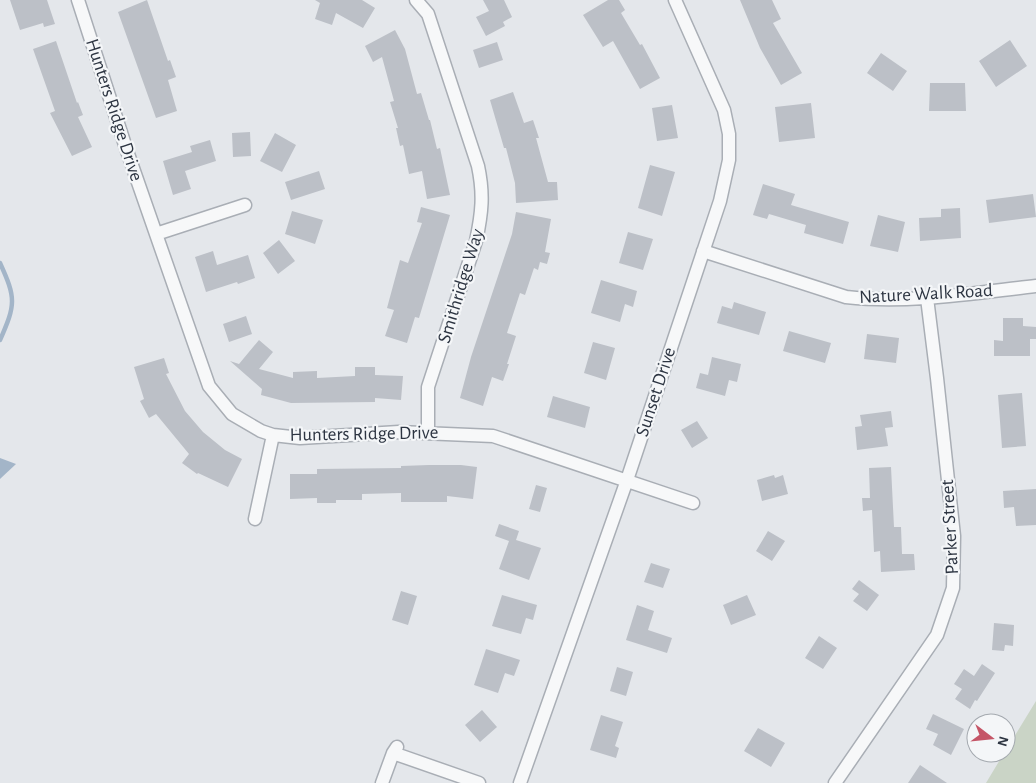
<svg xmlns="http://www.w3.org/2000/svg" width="1036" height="783" viewBox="0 0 1036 783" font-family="'Alegreya Sans',sans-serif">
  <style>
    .green { fill: #cad4c6 }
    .water { fill: #a3b5c8 }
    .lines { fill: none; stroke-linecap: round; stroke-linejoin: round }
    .stream { stroke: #a3b5c8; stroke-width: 4.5 }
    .building { fill: #bcc0c7 }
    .street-casing { stroke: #a9aeb5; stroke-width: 15 }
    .street { stroke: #f7f8f9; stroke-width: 12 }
    .labels { text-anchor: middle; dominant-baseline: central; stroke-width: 4.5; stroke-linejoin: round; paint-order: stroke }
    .street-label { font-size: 19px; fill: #2d3542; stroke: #f4f6f8 }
  </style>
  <rect width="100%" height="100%" fill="#e4e7eb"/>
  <!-- green -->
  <path class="green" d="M1036,701v82h-50l18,-30h2v-3z"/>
  <!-- water -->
  <path class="water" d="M0,458l16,6 -16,15z"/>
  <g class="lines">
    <!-- stream -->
    <path class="stream" d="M0,263c16,35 16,41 0,77"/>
  </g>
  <!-- building -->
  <path class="building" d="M10,0h37l8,24 -11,3 -1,-4 -23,7z
    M147,0l21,61 2,-1 6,17 -8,3 9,31 -21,7 -38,-106z
    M315,0h47l13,8 -12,20 -27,-15 -4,12 -17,-6 5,-16z
    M483,0h21l8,17 -9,5 2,4 -19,10 -10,-19 13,-6z
    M608,0h11l6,10 -4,3 19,32 2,-1 18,34 -20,11 -27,-48 -10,6 -20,-32z
    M740,0h32l9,19 -8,4 29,50 -21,12 -21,-37z
    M395,30l10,19 12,45 4,-1 8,27h1l7,29 3,-1 10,47 -23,4 -5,-28 -13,3 -6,-29 -3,1 -4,-18h2l-8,-26 4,-1 -12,-44 -9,5 -8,-16z
    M1010,40l17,26 -31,21 -17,-26z
    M56,41l21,62 1,-1 5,13 -5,2 14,30 -20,9 -22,-43 5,-2 -22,-62z
    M497,42l6,18 -24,8 -6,-18z
    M881,53l26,18 -14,20 -26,-18z
    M930,83h35l1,28h-37z
    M513,92l11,31 9,-3 6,18h-3l12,44h9l1,18 -42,3 -1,-20 -9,-35h-2l-14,-48z
    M811,103l4,35 -36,4 -4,-35z
    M672,105l6,33 -21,3 -5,-33z
    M250,132l1,24 -18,1 -1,-24z
    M275,133l21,12 -14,27 -22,-11z
    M210,140l6,21 -31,10 6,18 -18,6 -10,-34 29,-9 -2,-6z
    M650,165l25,7 -13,44 -24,-8z
    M319,171l6,18 -34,11 -6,-18z
    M763,184l32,10 -4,11 58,17 -6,22 -39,-11 2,-8 -37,-11 -2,5 -14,-4z
    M1033,194l3,23 -47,6 -3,-23z
    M421,207l29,8 -31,103 -4,-1 -8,26 -22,-7 9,-26 -7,-2 13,-48 8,3 14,-40 -5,-1z
    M960,208l1,30 -41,3 -1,-23 22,-1v-8z
    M292,211l31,9 -8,24 -30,-10z
    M516,212l35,7 -6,33 5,1 -3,11 -7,-2 -2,8 -4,-2 -9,27 -5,-2 -13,40 9,3 -9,28h2l-6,17 -11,-4 -9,29 -23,-8 11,-41 41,-123z
    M878,215l27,7 -7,30 -28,-6z
    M628,232l25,7 -10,31 -24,-7z
    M279,240l16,21 -17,13 -15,-21z
    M213,251l4,14 31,-10 7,23 -17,6 -1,-2 -31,10 -11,-35z
    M601,280l36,11 -4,16 -8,-3 -5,18 -29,-9z
    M734,302l32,10 -7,23 -42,-12 5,-17 10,3z
    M246,316l6,18 -23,8 -6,-18z
    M1003,318h20v8l13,1v12h-6v17h-36v-16l9,1z
    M789,331l42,12 -6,20 -42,-12z
    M867,334l32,4 -3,25 -32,-4z
    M259,340l14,12 -14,17 34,9v-6l24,-1v7l38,-2v-9h20v8l28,1 -2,24 -26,-2v4l-84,1 -30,-8 1,-6 -32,-28 9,3z
    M593,342l22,6 -9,32 -22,-7z
    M712,357l29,7 -4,18 -8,-2 -4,16 -29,-8 4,-15 8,2z
    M164,358l5,15 -3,1 19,37 18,21 22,18 17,9 -14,28 -30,-14 -1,1 -15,-11 7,-9 -33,-40 -7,4 -9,-17 4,-2 -10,-32z
    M1022,393l4,53 -24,2 -4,-53z
    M553,396l37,11 -5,21 -38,-11z
    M891,411l2,16 -8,1 3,18 -31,4 -2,-23 7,-1 -2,-11z
    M697,421l11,17 -16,10 -11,-18z
    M429,465h32l16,2 -4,32 -26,-3v6h-46v-9l-39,1v6h-26v3h-19v-5l-27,1v-25h27v-5l84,-1v-2z
    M891,467l3,60h7l1,27h12l1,16 -34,2 -1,-21 -6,1 -2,-42 -9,1 -1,-13h8l-1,-30z
    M774,475l1,3 8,-3 5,19 -26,7 -5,-21z
    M536,485l11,3 -7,24 -11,-3z
    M1036,489v36l-20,1 -2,-19 -10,1 -1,-17z
    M499,524l20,7 -3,9 25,8 -12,32 -30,-11 10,-28 -14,-5z
    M768,531l17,10 -13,20 -16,-10z
    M651,563l19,6 -7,19 -19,-6z
    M859,580l20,15 -12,16 -14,-10 6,-7 -7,-5z
    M401,591l16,5 -9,29 -16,-5z
    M502,595l35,10 -4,15 -7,-2 -5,16 -29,-8z
    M747,595l9,20 -25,10 -8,-20z
    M637,605l17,6 -6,19 24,8 -5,15 -41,-13z
    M994,623l20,2 -1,21 -8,-1 -1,6 -12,-1z
    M819,636l18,12 -14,21 -18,-11z
    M486,649l34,11 -6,16 -9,-3 -7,20 -24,-8z
    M982,664l13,9 -18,28 -2,-1 -5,9 -15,-10 7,-10 -8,-5 10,-15 10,7z
    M617,667l16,5 -7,24 -16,-5z
    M482,710l15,17 -17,15 -15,-17z
    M933,714l31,15 -13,26 -18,-10 5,-11 -12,-5z
    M601,715l22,7 -8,24 4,2 -3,10 -26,-8z
    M758,728l27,15 -14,24 -27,-16z
    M920,765l27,18h-39z"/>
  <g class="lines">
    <defs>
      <path id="street" d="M78,0l48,148 83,238 23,28 29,17 12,4 27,3 99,-6 94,4 200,67
        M416,0l12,14 50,152c6,28 4,47 -2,75l-48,146v46
        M156,234l89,-29
        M703,251l143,46c63,7 128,-4 190,-11
        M255,519l18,-84
        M393,753l86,30
        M382,783l11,-30 4,-6
        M520,783l107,-303 93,-279 9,-41v-26l-5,-24 -49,-110
        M835,783l102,-148 16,-47 1,-52 -17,-158 -10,-80"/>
    </defs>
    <!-- street casing -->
    <use href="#street" class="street-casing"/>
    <!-- street -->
    <use href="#street" class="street"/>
  </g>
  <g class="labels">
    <!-- street labels -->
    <g class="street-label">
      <text transform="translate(114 110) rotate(72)">Hunters Ridge Drive</text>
      <text transform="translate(461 286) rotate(-73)">Smithridge Way</text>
      <text transform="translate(926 294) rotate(-3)">Nature Walk Road</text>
      <text transform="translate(656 392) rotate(-72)">Sunset Drive</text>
      <text transform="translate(364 434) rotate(-1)">Hunters Ridge Drive</text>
      <text transform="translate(950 527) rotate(-93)">Parker Street</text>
    </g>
  </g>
  <!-- north arrow -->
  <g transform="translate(991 738) rotate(106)"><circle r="24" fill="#f4f6f8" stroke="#a4a9af"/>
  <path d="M0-4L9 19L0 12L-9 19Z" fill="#c55567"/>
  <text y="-8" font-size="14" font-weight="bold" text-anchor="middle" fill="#2d3542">N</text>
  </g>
</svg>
